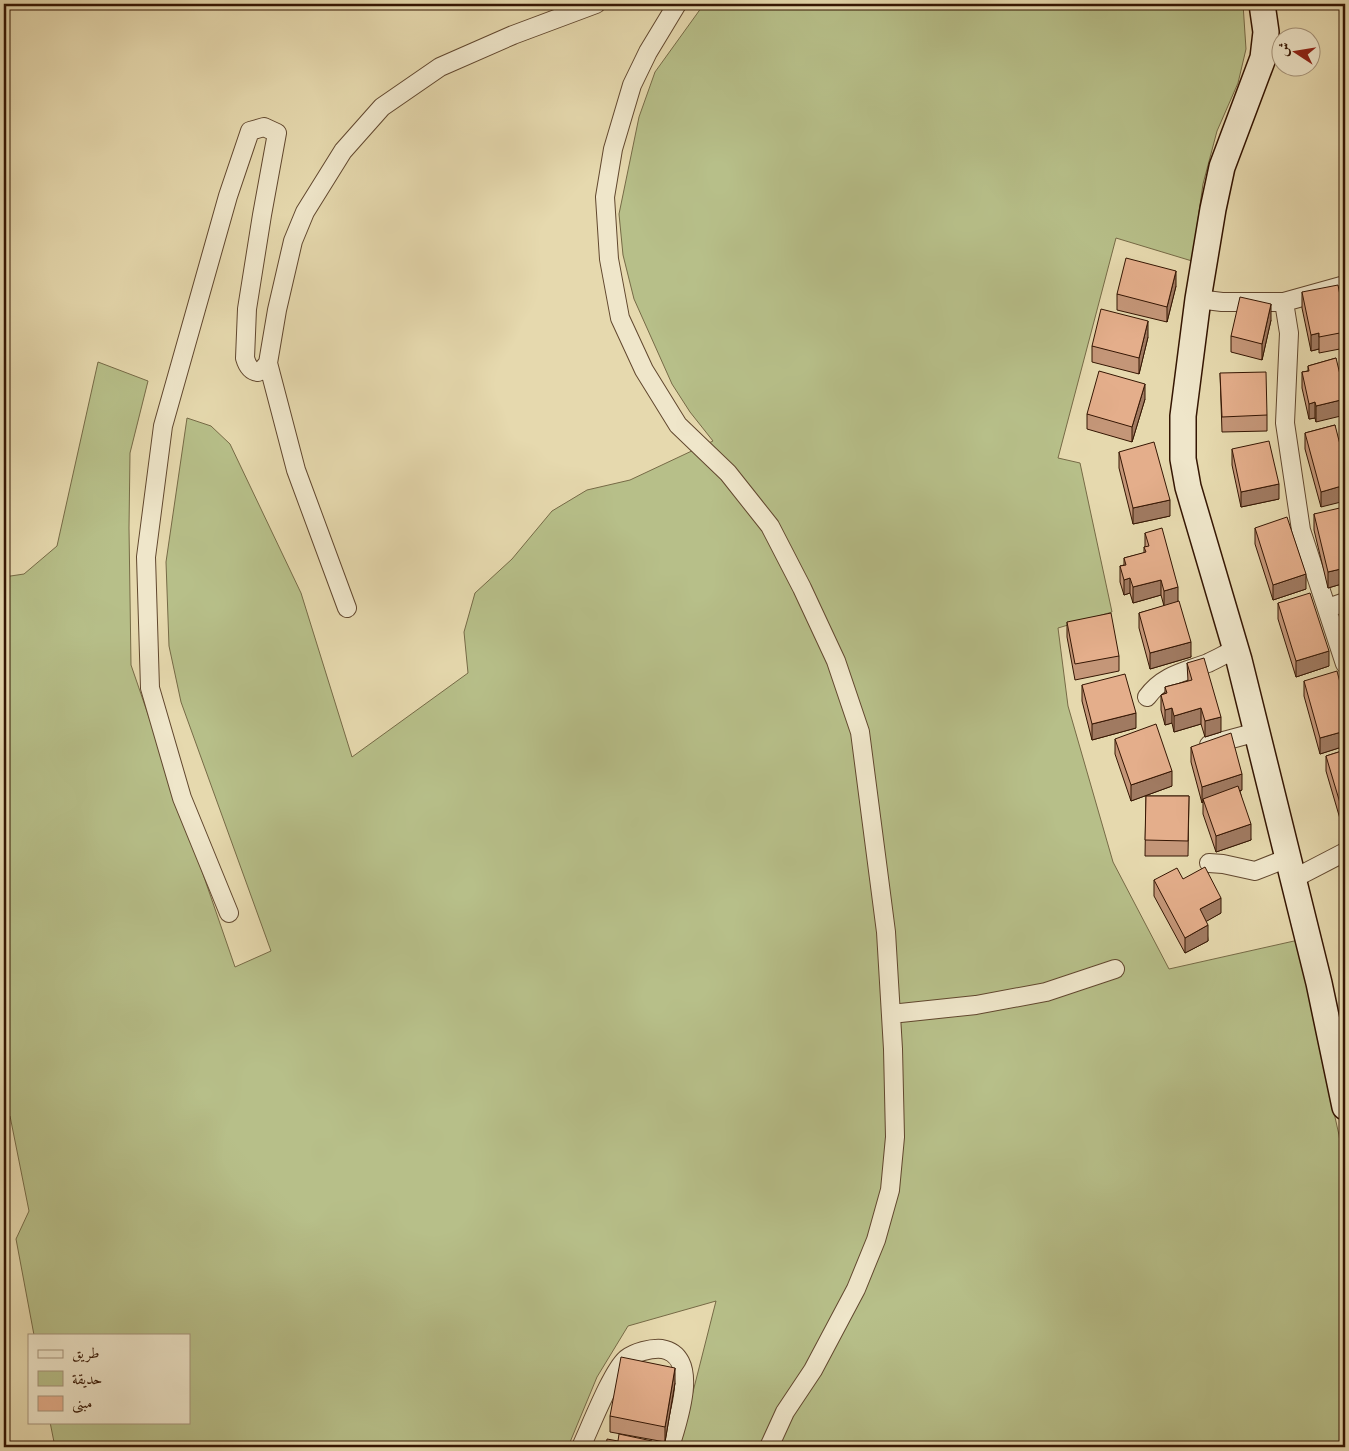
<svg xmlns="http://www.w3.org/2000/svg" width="1349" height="1451" viewBox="0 0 1349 1451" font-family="Vollkorn,Amiri,serif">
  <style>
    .green { fill: #b7bf89; stroke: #766a46 }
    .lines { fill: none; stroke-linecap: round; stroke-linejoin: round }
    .street-casing { stroke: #61472e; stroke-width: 20 }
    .secondary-casing { stroke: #351603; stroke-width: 28 }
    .street { stroke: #efe6ca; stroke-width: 18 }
    .secondary { stroke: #efe6ca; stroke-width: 25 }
    .wall { fill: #c49678; stroke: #351603 }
    .shaded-wall { fill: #a07a61; stroke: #351603 }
    .building { fill: #e4ae8b; stroke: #351603 }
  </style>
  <rect width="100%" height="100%" fill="#e6d9ae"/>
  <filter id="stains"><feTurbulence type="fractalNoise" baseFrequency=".004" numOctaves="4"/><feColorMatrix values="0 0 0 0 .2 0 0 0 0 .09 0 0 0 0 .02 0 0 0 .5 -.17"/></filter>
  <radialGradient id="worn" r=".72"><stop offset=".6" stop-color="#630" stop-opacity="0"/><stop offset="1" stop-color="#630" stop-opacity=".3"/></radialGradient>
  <!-- green -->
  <path class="green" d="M704,4h539l3,45 -8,34 -21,48 -14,53 -11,77 -76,-23 -58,220 22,5 32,149 -54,16 10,78 45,156 56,107 134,-30 25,147 11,49 6,44v226l-2,42h-664l37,-146 -88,25 -31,51 -29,70h-513l-5,-25h139v-87h-155l-18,-96 13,-28 -19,-95 -6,-6v-533l20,-3 33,-28 41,-184 50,19 -18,72 -1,75 2,137 104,302 36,-16 -90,-249 -12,-56 -3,-84 21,-144 24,8 19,18 71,149 51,164 116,-84 -4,-41 11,-39 37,-34 40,-48 35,-21 43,-10 83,-39 -23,-29 -18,-28 -38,-85 -11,-44 -4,-41 20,-97 16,-45z"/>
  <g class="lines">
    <defs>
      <path id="street" d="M677,4l-29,48 -16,33 -19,64 -8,48 4,62 11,59 24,52 34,55 50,48 42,53 32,62 34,73 24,71 26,200 7,117 2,88 -5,53 -14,50 -20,49 -43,81 -28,42 -16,35
        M1198,299l24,3h62l61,-17
        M1284,302l5,31 -4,90 16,107 44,134
        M347,608l-51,-138 -28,-107 9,-53 16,-69 12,-29 38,-61 39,-44 58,-40 73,-32 83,-31
        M1328,608l17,-6
        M1147,697c16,-22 37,-25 61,-34 9,-4 19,-10 28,-14
        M1209,745l48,-13
        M1209,863l14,1 32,7 33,-13
        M1293,879l52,-27
        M229,913l-47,-115 -32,-110 -4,-131 17,-131 65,-230 22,-65 14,-4 13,6 -15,82 -15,94 -2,49c2,7 5,13 13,14l5,-3 5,-6
        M891,1014l85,-9 70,-13 69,-23
        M581,1447c9,-19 31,-76 45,-88 9,-7 25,-11 36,-10 40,7 15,74 8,98"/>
      <path id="secondary" d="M1262,4l4,28 -3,26 -41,109 -9,42 -15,90 -15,117v43l5,28 51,173 80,323 26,124"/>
    </defs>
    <!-- street casing -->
    <use href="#street" class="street-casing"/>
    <!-- secondary casing -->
    <use href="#secondary" class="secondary-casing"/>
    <!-- street -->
    <use href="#street" class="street"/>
    <!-- secondary -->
    <use href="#secondary" class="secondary"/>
  </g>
  <!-- wall -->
  <path class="wall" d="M1176,286l-9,36 -50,-12v-16z
    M1302,292l43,29v27l-26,5v-4l-8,2 -9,-43z
    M1271,320l-9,40 -31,-8v-16z
    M1148,337l-9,37 -47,-12v-16z
    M1336,358l-20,64 -1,-4 -6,1 -7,-31v-16l6,-1v-5z
    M1220,373l47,42v16l-45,1z
    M1145,399l-13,43 -45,-13v-15z
    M1335,425l-14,82 -16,-58v-16z
    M1232,449l47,50 -38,8 -9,-42z
    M1119,452l51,64 -37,8 -14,-56z
    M1345,513v70l-17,5 -14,-58v-16z
    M1255,528l51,61 -33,11 -18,-56z
    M1145,533l33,68 13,56 -41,12 -11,-41v-15l25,-7 -3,-11 -28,8 -3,-10 -6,2 -4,-13v-16l4,-1v-7l20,-5v-6h1z
    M1278,603l51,63 -33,11 -18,-58z
    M1067,622l52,34v15l-44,9 -8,-43z
    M1187,663l34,69 -16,5 -4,-13 -27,8 -2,-9 -7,2 -4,-15v-15l4,-2v-6l23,-6z
    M1304,681l41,21v44l-25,8 -16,-58z
    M1082,685l54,43 -44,12 -10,-39z
    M1115,739l57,47 -41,15 -16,-47z
    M1191,747l51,43 -2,1 11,49 -35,12 -13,-38v-12l-1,1 -11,-41z
    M1345,750l-2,79 -17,-58v-15z
    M1146,796h43l-1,60h-43z
    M1183,879l38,34 -15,8 2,20 -23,12 -31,-57v-16z
    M675,1383l-10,59 -55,-10v-16z"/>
  <!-- shaded-wall -->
  <path class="shaded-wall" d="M1176,271v15l-9,36v-15z
    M1271,304v16l-9,40v-16z
    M1148,321v16l-9,37v-16z
    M1319,333v16l-8,2v-16z
    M1145,384v15l-13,43v-15z
    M1345,399v16l-29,7v-16z
    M1315,402v16l-6,1v-15z
    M1279,484v15l-38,8v-15z
    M1345,485v16l-24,6v-15z
    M1170,500v16l-37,8v-16z
    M1345,568v15l-17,5v-16z
    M1306,574v15l-33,11v-15z
    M1130,578v15l-6,2v-15z
    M1161,580v15l-28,8v-16z
    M1178,587v16l-14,4v-16z
    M1191,642v15l-41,12v-16z
    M1329,651v15l-33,11v-16z
    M1172,708v15l-7,2v-15z
    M1201,708v16l-27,8v-16z
    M1136,713v15l-44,12v-16z
    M1221,717v15l-16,5v-16z
    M1345,731v15l-25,8v-16z
    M1172,771v15l-41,15v-16z
    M1242,774v16l-38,12 -1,-3v3l-1,1v-16z
    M1345,812v16l-2,1v-16z
    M1251,824v16l-35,12v-16z
    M1221,898v15l-21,12v-16z
    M1208,925v16l-23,12v-15z
    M675,1368v15l-10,59v-15z"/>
  <!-- building -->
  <path class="building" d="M1126,258l50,13 -9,36 -50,-13z
    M1338,285l7,36v11l-26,5v-4l-8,2 -9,-43z
    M1240,297l31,7 -9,40 -31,-8z
    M1101,309l47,12 -9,37 -47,-12z
    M1336,358l9,37v4l-29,7 -1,-4 -6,2 -7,-32 7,-1 -1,-5z
    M1099,371l46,13 -13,43 -45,-13z
    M1266,372l1,43 -45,2 -2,-44z
    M1335,425l10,39v21l-24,7 -16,-59z
    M1269,441l10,43 -38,8 -9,-43z
    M1154,442l16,58 -37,8 -14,-56z
    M1344,507l1,6v55l-17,4 -14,-58z
    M1287,517l19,57 -33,11 -18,-57z
    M1162,528l16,59 -14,4 -3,-11 -28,7 -3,-9 -6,2 -4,-14 6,-1 -2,-7 22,-6 -2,-5 5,-1 -4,-13z
    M1310,593l19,58 -33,10 -18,-58z
    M1179,601l12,41 -41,11 -11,-40z
    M1111,613l8,43 -44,8 -8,-42z
    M1204,658l17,59 -16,4 -4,-13 -27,8 -2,-8 -7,2 -4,-15 6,-2 -2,-6 27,-7 -5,-17z
    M1337,671l8,31v29l-25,7 -16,-57z
    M1125,674l11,39 -44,11 -10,-39z
    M1156,724l16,47 -41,14 -16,-46z
    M1231,733l11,41 -40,13 -11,-40z
    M1345,750v62l-2,1 -17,-57z
    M1238,786l13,38 -35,12 -13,-37z
    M1146,796h43l-1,45 -43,-1z
    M1205,867l16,31 -21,11 8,16 -23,13 -31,-58 23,-12 6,11z
    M621,1357l54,11 -10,59 -55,-11z
    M619,1434l33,7 -2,6h-44l1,-8 11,2z
    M585,1444l15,3h-16z"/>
  <!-- margin -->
  <rect width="1349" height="1451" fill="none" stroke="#e6d9ae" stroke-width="20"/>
  <rect x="5" y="5" width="1339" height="1441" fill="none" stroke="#351603" stroke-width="2.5"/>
  <rect x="10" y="10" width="1329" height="1431" fill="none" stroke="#351603"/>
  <!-- legend -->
  <rect x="28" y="1334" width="162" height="90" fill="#efe6ca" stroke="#a5937a"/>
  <rect x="38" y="1350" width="25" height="8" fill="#efe6ca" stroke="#a5937a"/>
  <text x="72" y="1358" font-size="15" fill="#351603">طريق</text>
  <rect x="38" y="1371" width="25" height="15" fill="#b7bf89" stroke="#a5937a"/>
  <text x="72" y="1384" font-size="15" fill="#351603">حديقة</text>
  <rect x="38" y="1396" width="25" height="15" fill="#e4ae8b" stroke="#a5937a"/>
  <text x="72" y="1408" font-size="15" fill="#351603">مبنى</text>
  <!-- north arrow -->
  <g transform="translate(1296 52) rotate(282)"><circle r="24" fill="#efe6ca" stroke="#a5937a"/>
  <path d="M0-4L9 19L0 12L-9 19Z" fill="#8f2418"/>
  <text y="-8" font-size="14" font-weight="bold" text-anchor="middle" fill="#351603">ش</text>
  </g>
  <rect width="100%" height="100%" filter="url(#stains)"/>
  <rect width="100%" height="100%" fill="url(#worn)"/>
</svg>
